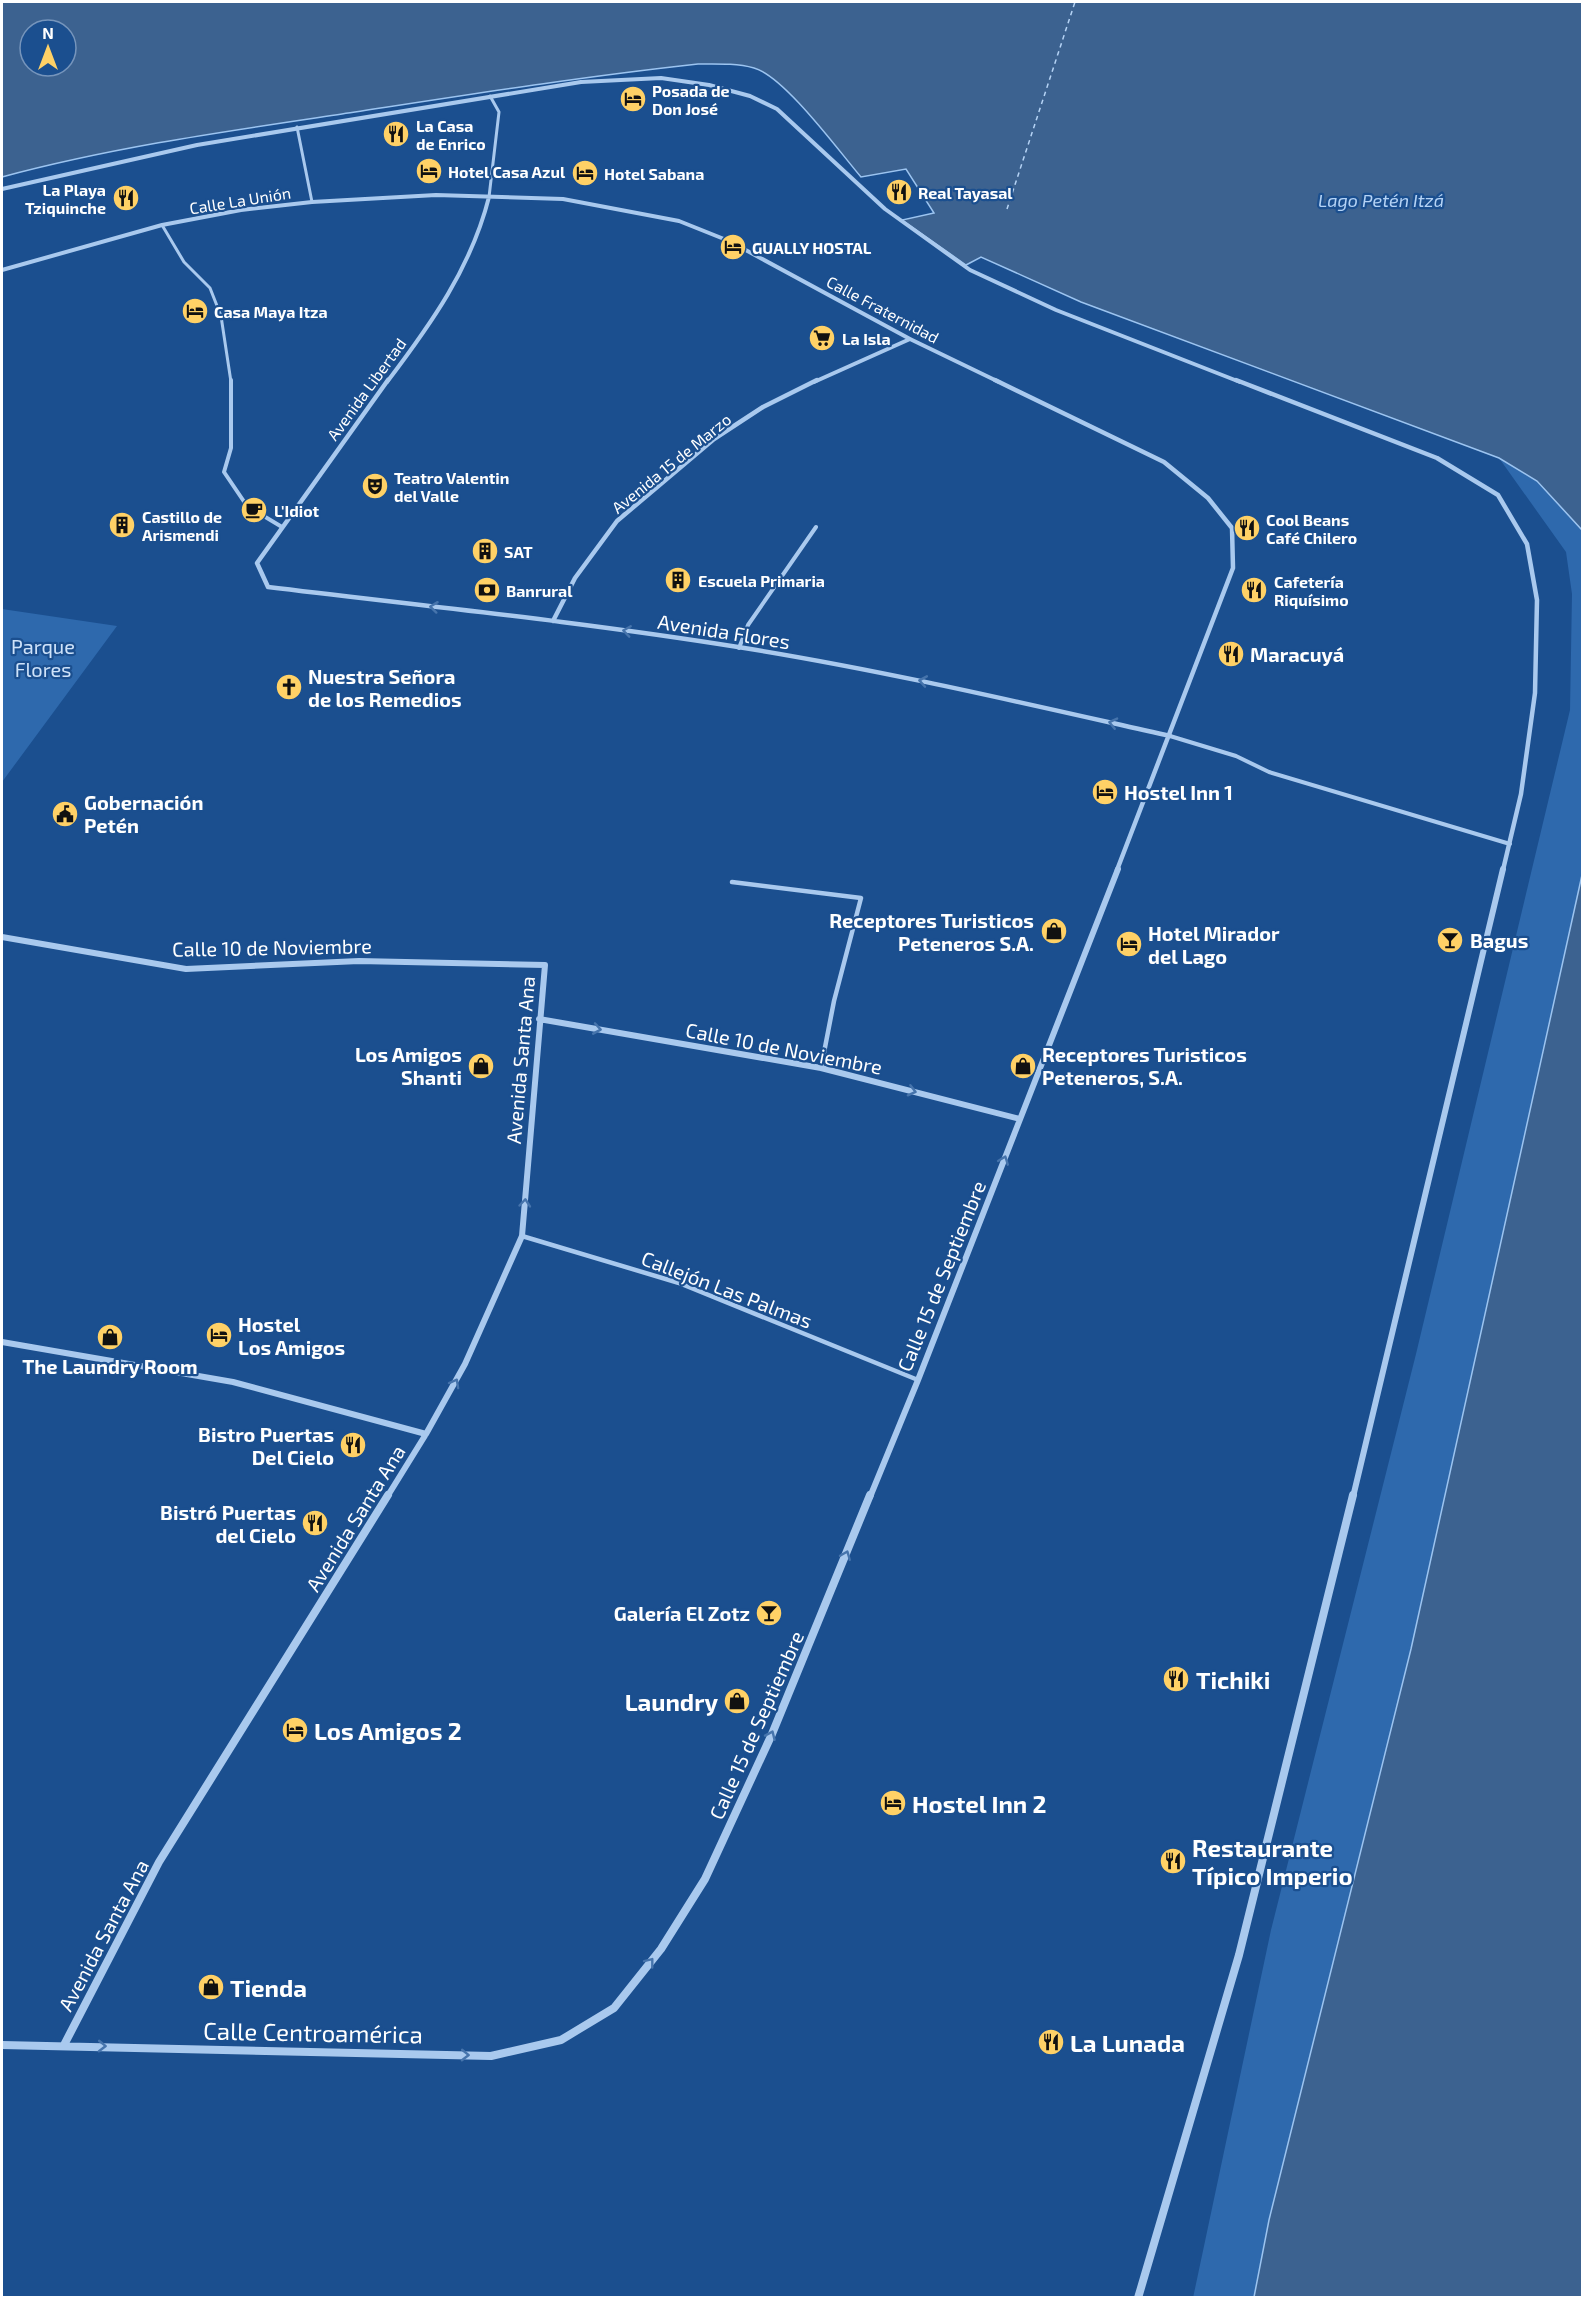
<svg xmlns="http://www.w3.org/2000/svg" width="1584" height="2299" viewBox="0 0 1584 2299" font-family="'Exo 2',sans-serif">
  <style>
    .green { fill: #2e69ad }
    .water { fill: #3c6290; stroke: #9cc4f0; stroke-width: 1.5; fill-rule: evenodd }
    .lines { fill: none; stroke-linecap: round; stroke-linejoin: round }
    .ferry { stroke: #b5d3f5; stroke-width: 1.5; stroke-dasharray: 4.5 4; stroke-linecap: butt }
    .service-far2 { stroke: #a9c9ee; stroke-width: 3 }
    .service-far1 { stroke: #a9c9ee; stroke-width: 4 }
    .service { stroke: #a9c9ee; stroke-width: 4.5 }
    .minor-far3 { stroke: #a9c9ee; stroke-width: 4 }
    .minor-far2 { stroke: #a9c9ee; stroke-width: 4.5 }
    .minor-far1 { stroke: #a9c9ee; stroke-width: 6 }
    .minor { stroke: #a9c9ee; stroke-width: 8 }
    .oneway { stroke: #4674ac }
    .labels { text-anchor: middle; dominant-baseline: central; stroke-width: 4.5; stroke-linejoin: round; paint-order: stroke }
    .far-poi-label { font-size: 16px; font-weight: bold; fill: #fff; stroke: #1b4f8f; text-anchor: start }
    .far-street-label { font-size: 16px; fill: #fff; stroke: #1b4f8f }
    .far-water-label { font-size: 18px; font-style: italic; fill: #b5d3f5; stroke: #1b4f8f }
    .street-label { font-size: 20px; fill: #fff; stroke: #1b4f8f }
    .park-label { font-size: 20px; fill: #cfe3fa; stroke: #1b4f8f }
    .poi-label { font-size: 20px; font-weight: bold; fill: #fff; stroke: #1b4f8f; text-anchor: start }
    .near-poi-label { font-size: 24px; font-weight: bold; fill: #fff; stroke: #1b4f8f; text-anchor: start }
    .near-street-label { font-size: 24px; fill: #fff; stroke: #1b4f8f }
  </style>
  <rect width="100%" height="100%" fill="#1b4f8f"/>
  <!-- green -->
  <path class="green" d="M1499,458l38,23 45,49v345l-171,774 -142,571 -15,77 -61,1 78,-368 145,-576 154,-644 2,-116 -6,-42z
    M2,609l115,17 -115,156z"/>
  <!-- water -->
  <path class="water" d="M2,2h1580v528l-45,-49 -38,-23 -418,-156 -100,-45 -15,8 -64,-45 32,-7 -28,-44 -45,8c-23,-27 -77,-101 -107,-109 -18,-5 -38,-4 -56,-4 -119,13 -238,32 -356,50 -114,17 -229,33 -340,63zM30,30h36v36h-36z
    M1582,875v1422h-328l15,-77 142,-571z"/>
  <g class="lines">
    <!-- ferry -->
    <path class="ferry" d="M1007,209l68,-207"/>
    <!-- service-far2 -->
    <path class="service-far2" d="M297,127l15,75
      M489,197l10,-85 -9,-16
      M162,225l22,37 26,26 11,28 10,66"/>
    <!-- service-far1 -->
    <path class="service-far1" d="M231,380v68l-7,24 23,34 35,21
      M739,648l9,-23 68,-98
      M1170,736l66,20 33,16 241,72"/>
    <!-- service -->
    <path class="service" d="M732,882l129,16 -27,103 -13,67
      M522,1236l157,47 239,97"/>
    <!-- minor-far3 -->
    <path class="minor-far3" d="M2,189l195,-44 384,-63 80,-4 48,7 41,11 27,13 108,100 85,61 86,40 184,72
      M2,270l160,-45 79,-15 71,-8 124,-7 127,4 116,22 50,20 181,98 89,43
      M387,382c44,-58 84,-114 102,-185
      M814,382l96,-43"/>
    <!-- minor-far2 -->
    <path class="minor-far2" d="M388,380l-131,183 11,24c157,19 314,35 470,60 145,23 289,57 432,89
      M995,380l169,82 44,36 24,30 1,40 -116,302
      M1236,380l201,78 61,37 29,49 10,56 -2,93 -14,101 -18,76
      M553,621l22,-43 42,-57 97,-82 49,-32 54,-27"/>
    <!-- minor-far1 -->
    <path class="minor-far1" d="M2,937l184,32 173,-8 186,4 -23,271 -57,128 -39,70 -39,63
      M539,1019l282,49 199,51
      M2,1342l231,40 193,52
      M870,1497l48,-117 200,-511
      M1353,1497l150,-628"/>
    <!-- minor -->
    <path class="minor" d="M2,2045l489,11 70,-16 53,-32 47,-59 44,-70 67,-145 98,-239
      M64,2045l95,-183 229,-367
      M1138,2298l101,-343 114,-460"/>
  </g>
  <!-- one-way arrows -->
  <defs><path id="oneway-chevron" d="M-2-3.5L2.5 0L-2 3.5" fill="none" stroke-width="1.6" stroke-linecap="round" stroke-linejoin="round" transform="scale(1.5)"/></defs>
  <g class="oneway">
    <use href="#oneway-chevron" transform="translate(434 607) rotate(-173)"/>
    <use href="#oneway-chevron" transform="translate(627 631) rotate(-172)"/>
    <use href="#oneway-chevron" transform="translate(923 681) rotate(-170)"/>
    <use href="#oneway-chevron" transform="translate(1113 723) rotate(-167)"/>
    <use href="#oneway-chevron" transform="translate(597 1029) rotate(10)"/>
    <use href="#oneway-chevron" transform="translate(912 1091) rotate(14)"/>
    <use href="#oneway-chevron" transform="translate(1004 1160) rotate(-69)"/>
    <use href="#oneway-chevron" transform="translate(525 1203) rotate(-85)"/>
    <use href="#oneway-chevron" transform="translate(455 1383) rotate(-61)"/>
    <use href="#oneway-chevron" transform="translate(846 1555) rotate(-68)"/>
    <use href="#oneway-chevron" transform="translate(771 1735) rotate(-66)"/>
    <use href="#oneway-chevron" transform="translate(650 1962) rotate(-52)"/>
    <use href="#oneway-chevron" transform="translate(102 2046) rotate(1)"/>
    <use href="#oneway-chevron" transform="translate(465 2055) rotate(1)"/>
  </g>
  <!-- icons -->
  <defs>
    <symbol id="hotel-disc" viewBox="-11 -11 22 22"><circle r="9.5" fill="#ffd166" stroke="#1b4f8f"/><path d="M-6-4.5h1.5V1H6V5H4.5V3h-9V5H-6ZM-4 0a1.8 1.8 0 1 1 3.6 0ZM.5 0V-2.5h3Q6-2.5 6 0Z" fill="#111"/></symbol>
    <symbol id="restaurant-disc" viewBox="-11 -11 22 22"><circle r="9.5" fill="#ffd166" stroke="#1b4f8f"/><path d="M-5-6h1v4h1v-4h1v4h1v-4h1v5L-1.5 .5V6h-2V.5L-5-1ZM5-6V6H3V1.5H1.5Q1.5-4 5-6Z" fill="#111"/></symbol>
    <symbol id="supermarket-disc" viewBox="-11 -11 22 22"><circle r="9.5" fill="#ffd166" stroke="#1b4f8f"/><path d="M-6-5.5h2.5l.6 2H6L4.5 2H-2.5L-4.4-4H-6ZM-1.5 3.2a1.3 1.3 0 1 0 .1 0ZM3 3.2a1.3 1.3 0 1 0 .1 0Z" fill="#111"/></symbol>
    <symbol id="theatre-disc" viewBox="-11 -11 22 22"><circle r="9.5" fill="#ffd166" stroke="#1b4f8f"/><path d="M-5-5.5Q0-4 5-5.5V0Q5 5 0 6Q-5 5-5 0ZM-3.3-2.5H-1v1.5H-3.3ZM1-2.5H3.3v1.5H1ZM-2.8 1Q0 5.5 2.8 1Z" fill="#111"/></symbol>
    <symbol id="cafe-disc" viewBox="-11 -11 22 22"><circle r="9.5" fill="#ffd166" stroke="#1b4f8f"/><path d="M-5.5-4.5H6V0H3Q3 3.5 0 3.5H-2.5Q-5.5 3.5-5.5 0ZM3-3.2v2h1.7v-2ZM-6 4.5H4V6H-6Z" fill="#111"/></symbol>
    <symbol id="building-disc" viewBox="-11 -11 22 22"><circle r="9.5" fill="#ffd166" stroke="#1b4f8f"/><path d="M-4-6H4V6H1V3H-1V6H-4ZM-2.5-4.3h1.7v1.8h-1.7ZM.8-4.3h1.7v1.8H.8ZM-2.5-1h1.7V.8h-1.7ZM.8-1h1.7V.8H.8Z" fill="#111"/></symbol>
    <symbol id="bank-disc" viewBox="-11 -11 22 22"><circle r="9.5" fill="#ffd166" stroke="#1b4f8f"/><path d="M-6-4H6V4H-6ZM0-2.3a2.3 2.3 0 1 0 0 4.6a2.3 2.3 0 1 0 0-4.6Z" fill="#111"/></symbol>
    <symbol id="church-disc" viewBox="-11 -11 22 22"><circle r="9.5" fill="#ffd166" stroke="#1b4f8f"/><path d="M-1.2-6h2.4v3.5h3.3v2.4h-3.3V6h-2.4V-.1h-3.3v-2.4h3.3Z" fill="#111"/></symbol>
    <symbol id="civic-disc" viewBox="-11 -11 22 22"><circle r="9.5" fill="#ffd166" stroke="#1b4f8f"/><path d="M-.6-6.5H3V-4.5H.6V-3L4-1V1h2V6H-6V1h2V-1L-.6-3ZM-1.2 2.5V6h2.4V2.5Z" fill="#111"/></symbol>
    <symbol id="shop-disc" viewBox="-11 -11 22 22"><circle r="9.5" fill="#ffd166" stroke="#1b4f8f"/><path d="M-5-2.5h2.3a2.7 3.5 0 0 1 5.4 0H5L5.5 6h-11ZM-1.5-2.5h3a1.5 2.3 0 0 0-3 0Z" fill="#111"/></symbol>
    <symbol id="bar-disc" viewBox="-11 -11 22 22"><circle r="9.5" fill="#ffd166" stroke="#1b4f8f"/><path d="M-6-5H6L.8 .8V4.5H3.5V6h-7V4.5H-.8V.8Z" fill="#111"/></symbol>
  </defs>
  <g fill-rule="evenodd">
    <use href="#hotel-disc" x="618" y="84" width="30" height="30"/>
    <use href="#restaurant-disc" x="381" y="119" width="30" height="30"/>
    <use href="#hotel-disc" x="414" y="156" width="30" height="30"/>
    <use href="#hotel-disc" x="570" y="158" width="30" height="30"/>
    <use href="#restaurant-disc" x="884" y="177" width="30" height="30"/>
    <use href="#restaurant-disc" x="111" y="183" width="30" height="30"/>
    <use href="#hotel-disc" x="718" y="232" width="30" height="30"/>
    <use href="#hotel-disc" x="180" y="296" width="30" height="30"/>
    <use href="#supermarket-disc" x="807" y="323" width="30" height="30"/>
    <use href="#theatre-disc" x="360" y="471" width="30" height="30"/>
    <use href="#cafe-disc" x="239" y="495" width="30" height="30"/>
    <use href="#building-disc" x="107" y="510" width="30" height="30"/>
    <use href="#restaurant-disc" x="1232" y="513" width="30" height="30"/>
    <use href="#building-disc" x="470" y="536" width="30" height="30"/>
    <use href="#building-disc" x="663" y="565" width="30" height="30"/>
    <use href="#bank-disc" x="472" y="575" width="30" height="30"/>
    <use href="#restaurant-disc" x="1239" y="575" width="30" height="30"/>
    <use href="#restaurant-disc" x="1216" y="639" width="30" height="30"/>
    <use href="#church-disc" x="274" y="672" width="30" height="30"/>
    <use href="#hotel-disc" x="1090" y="777" width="30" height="30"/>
    <use href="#civic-disc" x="50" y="799" width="30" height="30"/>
    <use href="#shop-disc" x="1039" y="916" width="30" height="30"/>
    <use href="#bar-disc" x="1435" y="925" width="30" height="30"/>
    <use href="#hotel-disc" x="1114" y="929" width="30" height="30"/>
    <use href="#shop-disc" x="466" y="1051" width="30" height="30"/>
    <use href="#shop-disc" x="1008" y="1051" width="30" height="30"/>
    <use href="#hotel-disc" x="204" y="1320" width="30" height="30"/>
    <use href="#shop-disc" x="95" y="1322" width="30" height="30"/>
    <use href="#restaurant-disc" x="338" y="1430" width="30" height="30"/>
    <use href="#restaurant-disc" x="300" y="1508" width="30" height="30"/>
    <use href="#bar-disc" x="754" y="1598" width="30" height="30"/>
    <use href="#restaurant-disc" x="1161" y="1664" width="30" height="30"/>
    <use href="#shop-disc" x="722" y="1686" width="30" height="30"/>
    <use href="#hotel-disc" x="280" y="1715" width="30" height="30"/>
    <use href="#hotel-disc" x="878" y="1788" width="30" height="30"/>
    <use href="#restaurant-disc" x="1158" y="1846" width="30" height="30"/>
    <use href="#shop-disc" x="196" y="1972" width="30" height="30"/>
    <use href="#restaurant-disc" x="1036" y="2027" width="30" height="30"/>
  </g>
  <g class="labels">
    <!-- far-poi labels -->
    <g class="far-poi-label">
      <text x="652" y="90">Posada de<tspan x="652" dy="18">Don José</tspan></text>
      <text x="416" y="125">La Casa<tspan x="416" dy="18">de Enrico</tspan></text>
      <text x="448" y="171">Hotel Casa Azul</text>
      <text x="604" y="173">Hotel Sabana</text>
      <text x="106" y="189" text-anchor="end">La Playa<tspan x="106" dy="18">Tziquinche</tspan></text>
      <text x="918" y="192">Real Tayasal</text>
      <text x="752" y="247">GUALLY HOSTAL</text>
      <text x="214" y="311">Casa Maya Itza</text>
      <text x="842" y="338">La Isla</text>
      <text x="394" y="477">Teatro Valentin<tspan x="394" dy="18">del Valle</tspan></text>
      <text x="274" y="510">L'Idiot</text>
      <text x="142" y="516">Castillo de<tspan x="142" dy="18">Arismendi</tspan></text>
      <text x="1266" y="519">Cool Beans<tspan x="1266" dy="18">Café Chilero</tspan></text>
      <text x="504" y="551">SAT</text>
      <text x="698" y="580">Escuela Primaria</text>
      <text x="1274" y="581">Cafetería<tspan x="1274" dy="18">Riquísimo</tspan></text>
      <text x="506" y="590">Banrural</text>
    </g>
    <!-- far-street labels -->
    <g class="far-street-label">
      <text transform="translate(240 200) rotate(-9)">Calle La Unión</text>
      <text transform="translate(883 309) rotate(28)">Calle Fraternidad</text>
      <text transform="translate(366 389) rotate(-54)">Avenida Libertad</text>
      <text transform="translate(671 463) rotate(-39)">Avenida 15 de Marzo</text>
    </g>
    <!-- far-water labels -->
    <g class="far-water-label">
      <text x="1381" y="200">Lago Petén Itzá</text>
    </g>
    <!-- street labels -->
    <g class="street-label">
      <text transform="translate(724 631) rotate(9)">Avenida Flores</text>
      <text transform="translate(272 947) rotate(-1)">Calle 10 de Noviembre</text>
      <text transform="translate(784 1048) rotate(11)">Calle 10 de Noviembre</text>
      <text transform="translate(520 1060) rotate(-85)">Avenida Santa Ana</text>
      <text transform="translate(941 1276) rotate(-68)">Calle 15 de Septiembre</text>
      <text transform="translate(727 1289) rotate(21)">Callejón Las Palmas</text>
      <text transform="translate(355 1518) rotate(-58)">Avenida Santa Ana</text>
      <text transform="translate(756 1725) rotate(-66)">Calle 15 de Septiembre</text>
      <text transform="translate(103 1935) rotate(-62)">Avenida Santa Ana</text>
    </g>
    <!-- park labels -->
    <g class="park-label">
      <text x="43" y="646">Parque<tspan x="43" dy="23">Flores</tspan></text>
    </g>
    <!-- poi labels -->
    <g class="poi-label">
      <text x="1250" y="654">Maracuyá</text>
      <text x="308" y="676">Nuestra Señora<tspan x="308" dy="23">de los Remedios</tspan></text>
      <text x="1124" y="792">Hostel Inn 1</text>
      <text x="84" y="802">Gobernación<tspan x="84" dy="23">Petén</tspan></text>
      <text x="1034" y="920" text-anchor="end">Receptores Turisticos<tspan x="1034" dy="23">Peteneros S.A.</tspan></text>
      <text x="1148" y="933">Hotel Mirador<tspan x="1148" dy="23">del Lago</tspan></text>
      <text x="1470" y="940">Bagus</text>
      <text x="462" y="1054" text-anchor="end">Los Amigos<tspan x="462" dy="23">Shanti</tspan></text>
      <text x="1042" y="1054">Receptores Turisticos<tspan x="1042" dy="23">Peteneros, S.A.</tspan></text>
      <text x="238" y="1324">Hostel<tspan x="238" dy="23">Los Amigos</tspan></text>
      <text x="110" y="1366" text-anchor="middle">The Laundry Room</text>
      <text x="334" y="1434" text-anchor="end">Bistro Puertas<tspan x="334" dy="23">Del Cielo</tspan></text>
      <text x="296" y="1512" text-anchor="end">Bistró Puertas<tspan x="296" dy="23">del Cielo</tspan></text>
      <text x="750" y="1613" text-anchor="end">Galería El Zotz</text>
    </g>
    <!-- near-poi labels -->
    <g class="near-poi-label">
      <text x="1196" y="1679">Tichiki</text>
      <text x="718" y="1701" text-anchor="end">Laundry</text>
      <text x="314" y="1730">Los Amigos 2</text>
      <text x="912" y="1803">Hostel Inn 2</text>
      <text x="1192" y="1847">Restaurante<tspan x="1192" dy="28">Típico Imperio</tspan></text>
      <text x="230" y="1987">Tienda</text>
      <text x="1070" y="2042">La Lunada</text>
    </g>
    <!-- near-street labels -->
    <g class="near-street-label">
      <text transform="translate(313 2032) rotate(1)">Calle Centroamérica</text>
    </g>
  </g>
  <!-- border -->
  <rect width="1584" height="2299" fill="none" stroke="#ffffff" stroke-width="6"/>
  <!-- north arrow -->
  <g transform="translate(48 48)"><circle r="28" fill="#1b4f8f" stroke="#7695bc" stroke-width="1.5"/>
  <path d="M0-4.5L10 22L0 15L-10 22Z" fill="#ffd166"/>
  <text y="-9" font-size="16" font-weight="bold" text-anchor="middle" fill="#ffffff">N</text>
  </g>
</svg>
